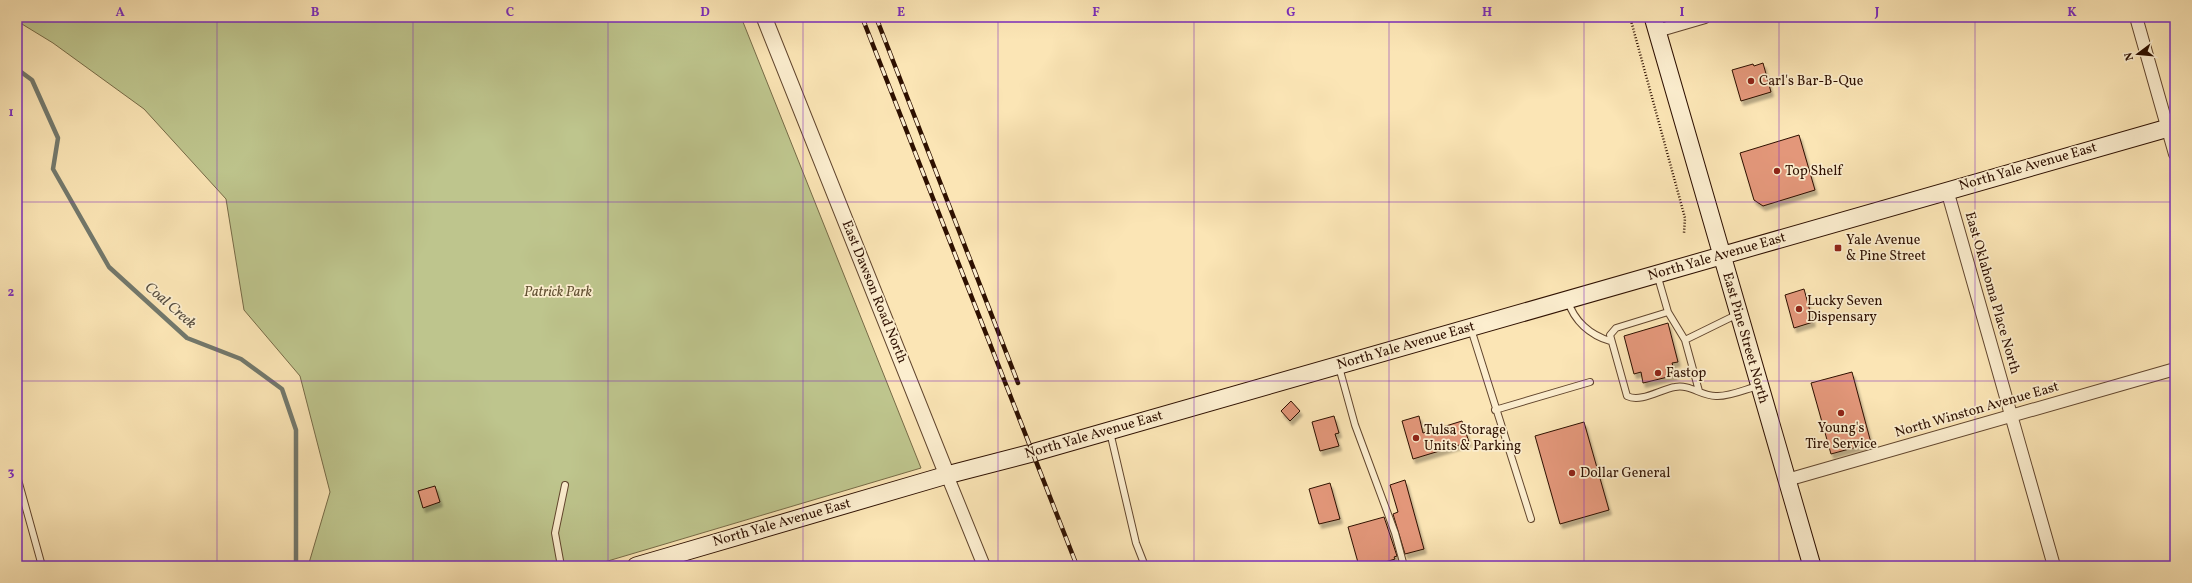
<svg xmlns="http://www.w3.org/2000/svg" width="2192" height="583" viewBox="0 0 2192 583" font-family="Vollkorn,serif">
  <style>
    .green { fill: #bec58d; stroke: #766a46 }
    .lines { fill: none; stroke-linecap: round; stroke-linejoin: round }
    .stream { stroke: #72786c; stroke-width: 4.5 }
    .building { fill: #e3977a; stroke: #2e1000; filter: url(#shadow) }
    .service-casing { stroke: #61452d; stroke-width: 8 }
    .minor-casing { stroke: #61452d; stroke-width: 14 }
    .tertiary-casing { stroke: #61452d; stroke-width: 17 }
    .secondary-casing { stroke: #2e1000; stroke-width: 19 }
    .path { stroke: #2e1000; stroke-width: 2.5; stroke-dasharray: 1 2; stroke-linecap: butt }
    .service { stroke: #fceecf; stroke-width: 6 }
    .minor { stroke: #fceecf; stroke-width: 12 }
    .tertiary { stroke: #fceecf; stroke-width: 15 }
    .secondary { stroke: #fceecf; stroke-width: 17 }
    .rail-casing { stroke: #2e1000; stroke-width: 4.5 }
    .rail { stroke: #fceecf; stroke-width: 3; stroke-dasharray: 9; stroke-linecap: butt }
    .grid { fill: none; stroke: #7b2cbf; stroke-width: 1; stroke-opacity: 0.55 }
    .poi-dot { fill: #8f2418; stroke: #fceecf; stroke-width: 1.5 }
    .labels { text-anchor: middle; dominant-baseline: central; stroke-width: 3.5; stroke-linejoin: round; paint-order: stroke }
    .poi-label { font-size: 14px; fill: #2e1000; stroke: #fceecf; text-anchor: start }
    .street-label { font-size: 14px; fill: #2e1000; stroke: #fceecf }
    .park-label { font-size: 14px; font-style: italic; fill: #604f31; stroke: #fceecf }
    .water-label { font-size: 15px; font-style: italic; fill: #564d3f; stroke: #fceecf }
    .neatline { fill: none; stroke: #7b2cbf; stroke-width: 1.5 }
    .grid-label { font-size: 13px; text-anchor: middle; font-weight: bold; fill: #7b2cbf }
  </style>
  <defs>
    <filter id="shadow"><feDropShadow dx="2.5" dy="4.5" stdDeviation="1" flood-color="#0004"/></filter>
  </defs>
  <rect width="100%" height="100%" fill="#fbe5b5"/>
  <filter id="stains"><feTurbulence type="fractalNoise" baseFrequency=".005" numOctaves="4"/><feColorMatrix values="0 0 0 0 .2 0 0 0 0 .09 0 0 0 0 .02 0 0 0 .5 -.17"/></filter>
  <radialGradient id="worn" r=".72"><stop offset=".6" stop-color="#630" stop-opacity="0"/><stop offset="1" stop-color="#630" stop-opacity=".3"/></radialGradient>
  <!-- green -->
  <path class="green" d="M17,17h724l180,451 -330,98h-281l-1,-3 21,-71 -30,-116 -56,-66 -18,-111 -82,-90 -91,-66 -36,-22z"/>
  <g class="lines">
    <!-- stream -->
    <path class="stream" d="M17,69l15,11 26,58 -5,31 56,98 78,71 54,21 41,30 14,41v136"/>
  </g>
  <!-- building -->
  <path class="building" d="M1763,63l8,29 -30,9 -9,-31 21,-6 1,2z
    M1799,135l16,55 -52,16 -9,-6 -14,-47z
    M1804,289l9,33 -19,6 -9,-33z
    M1668,323l10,39 -6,1 4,12 -33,8 -2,-11 -7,2 -10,-38z
    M1852,372l19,71 -40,11 -20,-71z
    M1291,401l9,10 -10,10 -9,-10z
    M1334,416l5,17 -4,1 4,12 -19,5 -8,-29z
    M1419,416l4,17 39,-12 7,21 -56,17 -11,-38z
    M1584,422l25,88 -49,14 -25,-88z
    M1405,480l19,69 -19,5 -12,-40 5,-2 -8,-27z
    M1330,483l10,36 -21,5 -10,-35z
    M435,486l5,16 -17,6 -5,-17z
    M1384,517l13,39 -3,1 1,2 -23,7h-13l-11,-39z"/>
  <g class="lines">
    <defs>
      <path id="service" d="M1657,274l11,38 -52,16 -6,7 17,61c14,7 34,-7 48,-9 15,-3 26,9 41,9 13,1 30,-7 42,-10
        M1568,301c6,20 22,34 42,40
        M1668,312l17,28 14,51
        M1471,329l60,190
        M1685,340l53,-26
        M1339,367l16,58 40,108 9,33
        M1495,410l95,-28
        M1110,432l26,111 9,23
        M17,476l25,90
        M561,566l-6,-33 10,-48"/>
      <path id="minor" d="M2136,17l39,137
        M1657,31l48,-14
        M1947,190l107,376
        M947,475l37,91
        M1787,480l388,-111"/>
      <path id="tertiary" d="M764,17l183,458"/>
      <path id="secondary" d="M1653,17l159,549
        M636,566l311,-91 85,-22 1143,-327"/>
    </defs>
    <!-- service casing -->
    <use href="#service" class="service-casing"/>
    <!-- minor casing -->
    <use href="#minor" class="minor-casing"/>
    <!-- tertiary casing -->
    <use href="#tertiary" class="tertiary-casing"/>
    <!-- secondary casing -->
    <use href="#secondary" class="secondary-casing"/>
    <!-- path -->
    <path class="path" d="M1630,17l55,201 -1,15"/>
    <!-- service -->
    <use href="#service" class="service"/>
    <!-- minor -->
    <use href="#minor" class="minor"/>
    <!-- tertiary -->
    <use href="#tertiary" class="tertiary"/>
    <!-- secondary -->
    <use href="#secondary" class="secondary"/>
    <defs>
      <path id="rail" d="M862,17l215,549
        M876,17l142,366"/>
    </defs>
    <!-- rail casing -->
    <use href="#rail" class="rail-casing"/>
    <!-- rail -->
    <use href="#rail" class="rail"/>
  </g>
  <!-- grid -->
  <path class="grid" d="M217,17v549M413,17v549M608,17v549M803,17v549M998,17v549M1194,17v549M1389,17v549M1584,17v549M1779,17v549M1975,17v549M17,202h2158M17,381h2158"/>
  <!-- markers -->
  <g class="poi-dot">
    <circle cx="1751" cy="81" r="4"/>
    <circle cx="1777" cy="171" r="4"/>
    <rect x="1834" y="244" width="8" height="8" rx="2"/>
    <circle cx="1799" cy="309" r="4"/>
    <circle cx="1658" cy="373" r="4"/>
    <circle cx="1841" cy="413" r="4"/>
    <circle cx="1416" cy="438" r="4"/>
    <circle cx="1572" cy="473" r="4"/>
  </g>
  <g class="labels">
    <!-- poi labels -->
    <g class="poi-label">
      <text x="1759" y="81">Carl's Bar-B-Que</text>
      <text x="1785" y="171">Top Shelf</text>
      <text x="1846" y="240">Yale Avenue<tspan x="1846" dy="16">&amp; Pine Street</tspan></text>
      <text x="1807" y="301">Lucky Seven<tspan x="1807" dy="16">Dispensary</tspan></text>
      <text x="1666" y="373">Fastop</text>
      <text x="1841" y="428" text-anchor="middle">Young's<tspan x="1841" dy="16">Tire Service</tspan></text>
      <text x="1424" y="430">Tulsa Storage<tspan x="1424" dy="16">Units &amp; Parking</tspan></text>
      <text x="1580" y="473">Dollar General</text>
    </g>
    <!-- street labels -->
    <g class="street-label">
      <text transform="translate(2028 167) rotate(-16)">North Yale Avenue East</text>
      <text transform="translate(1717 257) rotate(-16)">North Yale Avenue East</text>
      <text transform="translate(874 292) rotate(68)">East Dawson Road North</text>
      <text transform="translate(1992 293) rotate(74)">East Oklahoma Place North</text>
      <text transform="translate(1745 338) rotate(74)">East Pine Street North</text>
      <text transform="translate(1406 346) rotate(-16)">North Yale Avenue East</text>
      <text transform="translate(1977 410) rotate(-16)">North Winston Avenue East</text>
      <text transform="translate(1094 435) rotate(-16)">North Yale Avenue East</text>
      <text transform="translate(782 523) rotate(-16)">North Yale Avenue East</text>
    </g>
    <!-- park labels -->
    <g class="park-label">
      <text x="558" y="292">Patrick Park</text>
    </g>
    <!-- water labels -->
    <g class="water-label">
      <text transform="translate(170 306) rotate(41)">Coal Creek</text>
    </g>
  </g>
  <!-- margin -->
  <rect width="2192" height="583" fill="none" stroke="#fbe5b5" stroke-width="44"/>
  <!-- north arrow -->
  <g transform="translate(2138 54) rotate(254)" stroke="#fceecf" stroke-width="3" paint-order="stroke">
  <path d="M0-3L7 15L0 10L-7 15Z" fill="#2e1000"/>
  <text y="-6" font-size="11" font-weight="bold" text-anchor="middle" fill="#2e1000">N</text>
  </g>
  <rect x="22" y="22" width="2148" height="539" class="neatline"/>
  <g class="grid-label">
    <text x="120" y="16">A</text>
    <text x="315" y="16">B</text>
    <text x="510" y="16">C</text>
    <text x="705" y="16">D</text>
    <text x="901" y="16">E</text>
    <text x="1096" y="16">F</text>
    <text x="1291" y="16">G</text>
    <text x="1487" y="16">H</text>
    <text x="1682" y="16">I</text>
    <text x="1877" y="16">J</text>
    <text x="2072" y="16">K</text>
    <text x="11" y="116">1</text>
    <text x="11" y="296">2</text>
    <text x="11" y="476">3</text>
  </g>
  <rect width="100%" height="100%" filter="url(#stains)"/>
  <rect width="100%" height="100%" fill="url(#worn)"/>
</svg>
